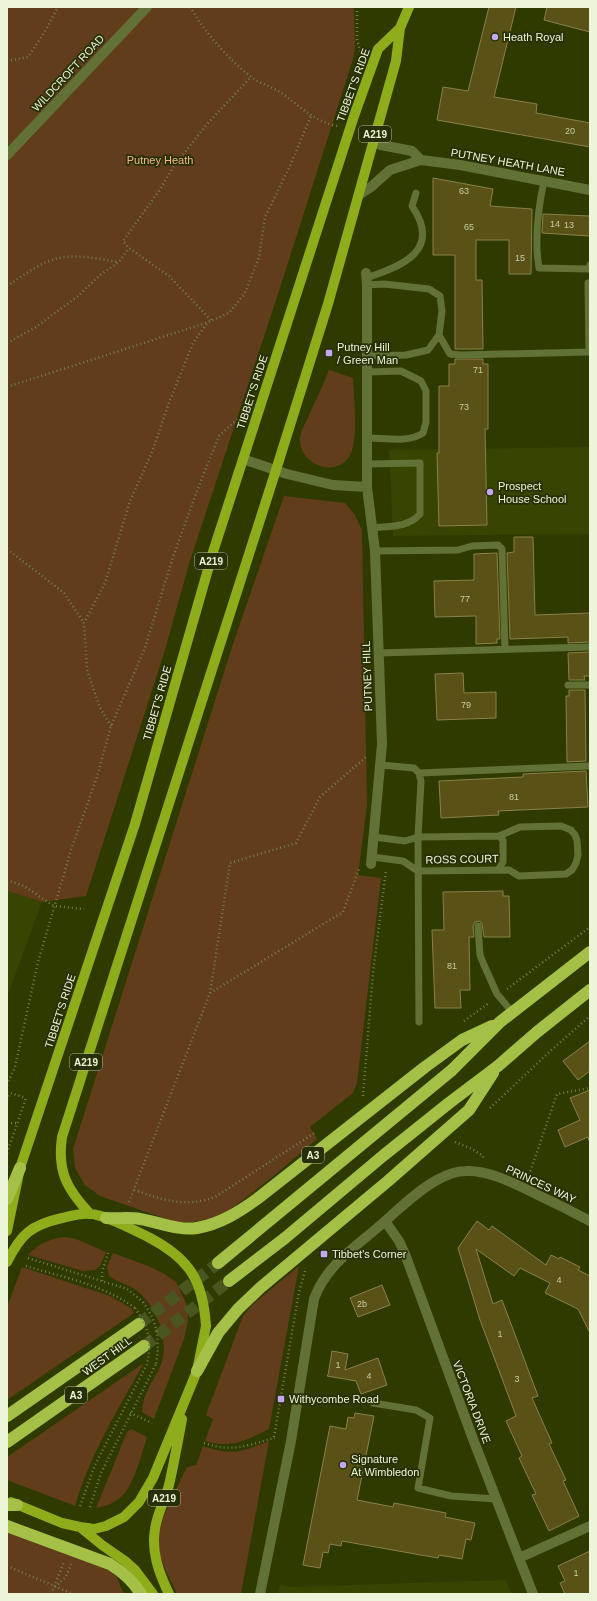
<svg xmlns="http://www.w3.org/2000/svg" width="597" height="1601" viewBox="0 0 597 1601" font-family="Arial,sans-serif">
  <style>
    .built { fill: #374500 }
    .green { fill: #623d1b }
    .building { fill: #595115; stroke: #8a8148 }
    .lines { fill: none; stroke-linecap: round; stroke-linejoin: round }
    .highway-tunnel { stroke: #4a5620; stroke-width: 12; stroke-dasharray: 12 6; stroke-linecap: butt }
    .path { stroke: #727d4e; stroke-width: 2.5; stroke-dasharray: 1 3; stroke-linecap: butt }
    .lane { stroke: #627136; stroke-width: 7 }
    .street { stroke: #627136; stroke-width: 10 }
    .primary { stroke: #8fac1b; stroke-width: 10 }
    .highway { stroke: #a4c046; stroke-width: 12 }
    .path-bridge { stroke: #727d4e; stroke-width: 2.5; stroke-dasharray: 1 3; stroke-linecap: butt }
    .primary-bridge { stroke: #8fac1b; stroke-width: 10 }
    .poi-dot { fill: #c3a7f2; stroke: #262f05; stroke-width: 1.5 }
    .labels { text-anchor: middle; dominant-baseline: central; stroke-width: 3.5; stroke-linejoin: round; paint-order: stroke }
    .number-label { font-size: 9px; fill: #c7cca7 }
    .shield { fill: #262f05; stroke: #b1ba99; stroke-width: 1 }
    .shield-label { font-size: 10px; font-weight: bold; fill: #ecf5d8 }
    .poi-label { font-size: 11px; fill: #ecf5d8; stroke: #262f05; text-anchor: start }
    .street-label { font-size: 11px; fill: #ecf5d8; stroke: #262f05 }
    .park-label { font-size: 11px; fill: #f4b987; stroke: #262f05 }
  </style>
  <rect width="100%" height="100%" fill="#2e3a00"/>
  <!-- built -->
  <path class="built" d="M590,447v87l-197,2 -4,-86z
    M7,891l35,11 -35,95z
    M506,1580l6,14h-234l2,-10 8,3z"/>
  <!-- green -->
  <path class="green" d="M7,7h347l1,42 -2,10 -75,235 -89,270 -24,86 -79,246 -44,6 -35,-11z
    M329,370l24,8c1,18 6,65 -4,79 -15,22 -51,6 -49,-19 1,-8 6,-16 9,-23 7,-15 14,-30 20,-45z
    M284,496l61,7 10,12 7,15 5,276 -9,69 23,3 -24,205 -4,10 -43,34 7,12 -46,39 -41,32 -18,8 -19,4h-18l-75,-26 -15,-11 -10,-17 -2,-19 159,-502z
    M65,1237l11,2 30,13 -6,14 -5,4 -12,1 -55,-16c11,-12 21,-16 37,-18z
    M113,1253l35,13 15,7 13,9 11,23 1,16 -4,18 -30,80 -12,-7c0,-17 11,-30 18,-45 11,-25 -3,-61 -24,-77 -8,-6 -19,-8 -27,-14l-2,-10z
    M299,1266l-30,163c-22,11 -39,20 -64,12l8,-22 -7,-4 37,-99 9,-11z
    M22,1267l88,29 21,12 3,5 -127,87v-93z
    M144,1363c-26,46 -54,92 -69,143l-68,-26v-23z
    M131,1429l16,8c-6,18 -12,46 -25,59 -7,7 -16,10 -26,12l31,-76z
    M269,1441l-28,153h-64c-7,-16 -20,-37 -19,-55 1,-18 21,-55 29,-72l9,-2 7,-19c28,10 39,6 66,-5z
    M7,1532l92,33 16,8 9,21h-117z"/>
  <!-- building -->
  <path class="building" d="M489,7h27l-22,90 43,7 -1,9 54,10v24l-153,-27 6,-33 25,4z
    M547,7h43v25l-46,-12z
    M433,178l60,11 -3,17 42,3 -1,65h-22v-34h-33v40h6l1,69h-28v-94h-22z
    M543,214l47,2v20l-48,-3z
    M455,359h28v5h5v65h-3l2,96 -48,1 -2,-73h2v-67h10v-22h6z
    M514,537h19l2,78 55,-2v29l-22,1v-6l-58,2 -3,-86 7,-1z
    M497,553l3,86h-3v4l-21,1v-28l-41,1 -1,-36 40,-1v-26z
    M590,652v24h-6l1,4h-16l-1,-27z
    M463,673l1,20 32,-1v26l-59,2 -2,-46z
    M569,690h16l1,71 -19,1 -1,-66h3z
    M586,771l2,36 -90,4 1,4 -58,3 -2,-37 84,-4v-3z
    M503,891v5h6l1,41h-26l-2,-13 -2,-3 -5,1 -2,4 1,11h-5l1,53h-10l1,18h-26l-3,-78h12l-1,-38z
    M590,1041v30l-12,9 -15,-19z
    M590,1090v53l-2,-6 -23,10 -7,-17 22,-10 -10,-22z
    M477,1221l12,9 3,-4 54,39 5,-10 8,4 1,-2 20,10 -2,3 12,6v57l-12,-24 -33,-16 5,-10 -30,-15 -6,8 -38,-27 17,55 9,-4 36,96 -6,2 20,45 -3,1 17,36 -3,1 16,35 -30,15 -17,-36 4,-1 -17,-36 3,-2 -16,-35 10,-5 -36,-96 -22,-72z
    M382,1285l8,20 -32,12 -8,-19z
    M332,1351l16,3 -3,16 33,-12 9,27 -26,9 -5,-13 -29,-5 1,-1z
    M355,1413l19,3 -17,84 36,7 1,-4 21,4 31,6 -1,4 30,6 -4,17 -5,-1 -4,20 -23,-4 -1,3 -96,-17 -1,5 -11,-2 -2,9 -5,-1 -3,16 -17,-3 27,-139 16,3 2,-12 6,1z
    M590,1551v43h-25l-5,-11 5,-2 -7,-15z"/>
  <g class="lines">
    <!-- highway-tunnel -->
    <path class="highway-tunnel" d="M139,1324l79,-61
      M144,1346l85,-65"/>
    <!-- path -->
    <path class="path" d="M190,7c16,26 36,50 60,69 8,7 20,10 30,16 19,13 33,29 57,34
      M357,7v32l4,15
      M7,61l21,-4 16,-24 14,-26
      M7,286c16,-10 33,-24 52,-28 19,-4 40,1 59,4
      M211,320l-42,-44 -40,-28 -6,-7 36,-50 15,-25 34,-43 43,-46
      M7,343l29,-16 42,-31 22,-21 19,-13 10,-14
      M7,387l199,-64
      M7,549l57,44 20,30
      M111,726l-11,-18 -13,-38 -3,-47 21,-40 25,-82 22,-49 18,-52 23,-57 15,-21 21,-9 16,-20 14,-36 6,-40 25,-51 21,-50
      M7,880l17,6 30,20 30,3
      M507,989l83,-62
      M210,993l133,-81 16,-43
      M464,1021l25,-18
      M7,1085l8,-18 23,-105 33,-112 26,-73 14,-51 34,-78 27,-88 26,-72 21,-52 23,-21
      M7,1092l19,6
      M363,1096l10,-123 13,-103
      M7,1100l3,-7
      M490,1108l57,-54 43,-38
      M7,1123h11
      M455,1142l17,7 11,7v4
      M7,1153l19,-55
      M529,1175l28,-81 33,-6
      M134,1190c29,10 51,18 81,7l101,-65
      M129,1202l81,-209 20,-130 66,-20 24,-46 46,-40
      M28,1258l99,31 16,13
      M26,1266c36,11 78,19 109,42
      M102,1281v-8l6,-20
      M130,1413l22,10
      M274,1437l25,-145 6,-21
      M204,1443c17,6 32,6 49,1 8,-2 15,-5 22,-6
      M80,1506l15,-41 52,-101
      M90,1507l11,-34 55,-109
      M7,1566l66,28
      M55,1587l11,-10 5,-13
      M51,1594l13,-32"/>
    <!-- lane -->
    <path class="lane" d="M544,181c-6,28 -10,58 -5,87l51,1v-4
      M366,278c37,-12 76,-28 46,-72l4,-13
      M439,335l11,19 11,1 128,-3 -1,-69
      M367,356l39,-1 22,-5 11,-15 3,-24 -2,-15 -11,-7 -45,-5 -17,1
      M367,372l34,-1 20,10 5,10v31l-3,11c-14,10 -38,5 -55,5
      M367,464l53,-1v51c-12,14 -31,12 -47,14
      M375,551l83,-1 14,-4 26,-1 4,4 3,100
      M378,653l212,-6
      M568,685h22
      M381,765l33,3 5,5 171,-7
      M419,773l2,8 -3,56 1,185
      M372,857l31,4 15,10 91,-1 10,6 47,-2 6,-4 4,-7 2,-8 -1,-15 -2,-5 -4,-5 -10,-4 -41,1 -21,9 -81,1 -13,4 -31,-4
      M498,870l5,-8v-22l-4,-4
      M478,926l2,29 4,10 13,29 16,19
      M373,1403l43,7 14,8 -12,70 33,8 45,3"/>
    <!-- street -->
    <path class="street" d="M373,142l8,3 31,6 9,9
      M7,155l140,-148
      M360,194l11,-7 19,-17 31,-10 39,5 130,25
      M366,273l1,12v202l8,64 7,193 -11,120
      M243,459l44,15 46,11 34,2
      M385,1221l14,20 6,13 68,185 60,155
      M519,1558l71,-32
      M260,1594l31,-153 23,-142c11,-31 37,-49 62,-70 19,-16 39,-37 61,-49 9,-5 20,-9 29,-9 24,-1 51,14 72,24 17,8 35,17 52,26"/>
    <!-- primary -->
    <path class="primary" d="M90,1214c-23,-25 -33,-42 -28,-77l214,-667 52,-166 68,-243 4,-33 9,-21
      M7,1231l13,-63 115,-344 78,-272 141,-436 24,-67 22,-21
      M7,1262c14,-28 24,-37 55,-44 9,-2 19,-5 28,-4 15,0 45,17 60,24
      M11,1502l51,21 18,4 14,2 12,-3 18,-9 15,-15 14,-24 44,-107 9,-45
      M80,1527l22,18 23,16 10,9 18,24
      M169,1594c-10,-21 -18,-42 -14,-65 2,-15 10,-29 14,-44 5,-22 9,-44 13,-66"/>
    <!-- highway -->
    <path class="highway" d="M7,1199l13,-31
      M106,1218c11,1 23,-1 34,1 19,3 38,12 57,9 23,-4 42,-16 60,-29l168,-132 37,-27 30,-14
      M218,1263l234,-193 48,-48 90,-70
      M229,1281l56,-43 99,-83 65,-52 49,-37 39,-34 53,-42
      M197,1371l21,-38 20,-24 22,-21 128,-107 81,-71 24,-37
      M7,1416l132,-92
      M7,1442l137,-96
      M7,1505h10
      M7,1526l103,38c13,8 23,17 31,30"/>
    <!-- path-bridge -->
    <path class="path-bridge" d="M143,1302c15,21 17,38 13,62
      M135,1308c14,21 17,31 12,56"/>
    <!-- primary-bridge -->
    <path class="primary-bridge" d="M150,1238c40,21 53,43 56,88"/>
  </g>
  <!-- markers -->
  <g class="poi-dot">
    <circle cx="495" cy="37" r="4"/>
    <rect x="325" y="349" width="8" height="8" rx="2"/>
    <circle cx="490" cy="492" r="4"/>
    <rect x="320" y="1250" width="8" height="8" rx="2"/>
    <rect x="277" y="1395" width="8" height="8" rx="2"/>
    <circle cx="343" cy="1465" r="4"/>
  </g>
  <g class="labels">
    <!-- number labels -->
    <g class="number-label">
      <text x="570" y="131">20</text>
      <text x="464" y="191">63</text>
      <text x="555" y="224">14</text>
      <text x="569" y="225">13</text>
      <text x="469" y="227">65</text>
      <text x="520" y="258">15</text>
      <text x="478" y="370">71</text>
      <text x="464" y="407">73</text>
      <text x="465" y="599">77</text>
      <text x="466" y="705">79</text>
      <text x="514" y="797">81</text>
      <text x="452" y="966">81</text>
      <text x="559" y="1280">4</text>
      <text x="362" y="1304">2b</text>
      <text x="500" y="1334">1</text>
      <text x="338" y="1365">1</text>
      <text x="369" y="1376">4</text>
      <text x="517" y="1379">3</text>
      <text x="576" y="1573">1</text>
    </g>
    <!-- shield labels -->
    <g class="shield">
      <rect x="359" y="126" width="32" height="16" rx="3"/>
      <rect x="195" y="553" width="32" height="16" rx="3"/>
      <rect x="70" y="1054" width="32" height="16" rx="3"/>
      <rect x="302" y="1147" width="22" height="16" rx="3"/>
      <rect x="65" y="1387" width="22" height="16" rx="3"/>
      <rect x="148" y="1490" width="32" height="16" rx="3"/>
    </g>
    <g class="shield-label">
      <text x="375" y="134">A219</text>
      <text x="211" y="561">A219</text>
      <text x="86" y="1062">A219</text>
      <text x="313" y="1155">A3</text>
      <text x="76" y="1395">A3</text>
      <text x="164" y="1498">A219</text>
    </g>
    <!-- poi labels -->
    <g class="poi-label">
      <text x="503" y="37">Heath Royal</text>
      <text x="337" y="347">Putney Hill<tspan x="337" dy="13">/ Green Man</tspan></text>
      <text x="498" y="486">Prospect<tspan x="498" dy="13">House School</tspan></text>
      <text x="332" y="1254">Tibbet's Corner</text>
      <text x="289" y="1399">Withycombe Road</text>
      <text x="351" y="1459">Signature<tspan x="351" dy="13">At Wimbledon</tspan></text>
    </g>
    <!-- street labels -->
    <g class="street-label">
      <text transform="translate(68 73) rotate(-47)">WILDCROFT ROAD</text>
      <text transform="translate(353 85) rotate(-70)">TIBBET'S RIDE</text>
      <text transform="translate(508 162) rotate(10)">PUTNEY HEATH LANE</text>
      <text transform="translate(252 392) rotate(-72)">TIBBET'S RIDE</text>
      <text transform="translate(367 676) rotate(-92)">PUTNEY HILL</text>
      <text transform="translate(157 703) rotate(-74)">TIBBET'S RIDE</text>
      <text transform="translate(462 859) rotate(-1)">ROSS COURT</text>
      <text transform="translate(60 1011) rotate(-72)">TIBBET'S RIDE</text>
      <text transform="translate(541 1184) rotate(25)">PRINCES WAY</text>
      <text transform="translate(107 1356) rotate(-36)">WEST HILL</text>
      <text transform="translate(472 1402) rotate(69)">VICTORIA DRIVE</text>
    </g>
    <!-- park labels -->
    <g class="park-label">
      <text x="160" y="160">Putney Heath</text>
    </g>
  </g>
  <!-- border -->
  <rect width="597" height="1601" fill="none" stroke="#ecf5d8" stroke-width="16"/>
</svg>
